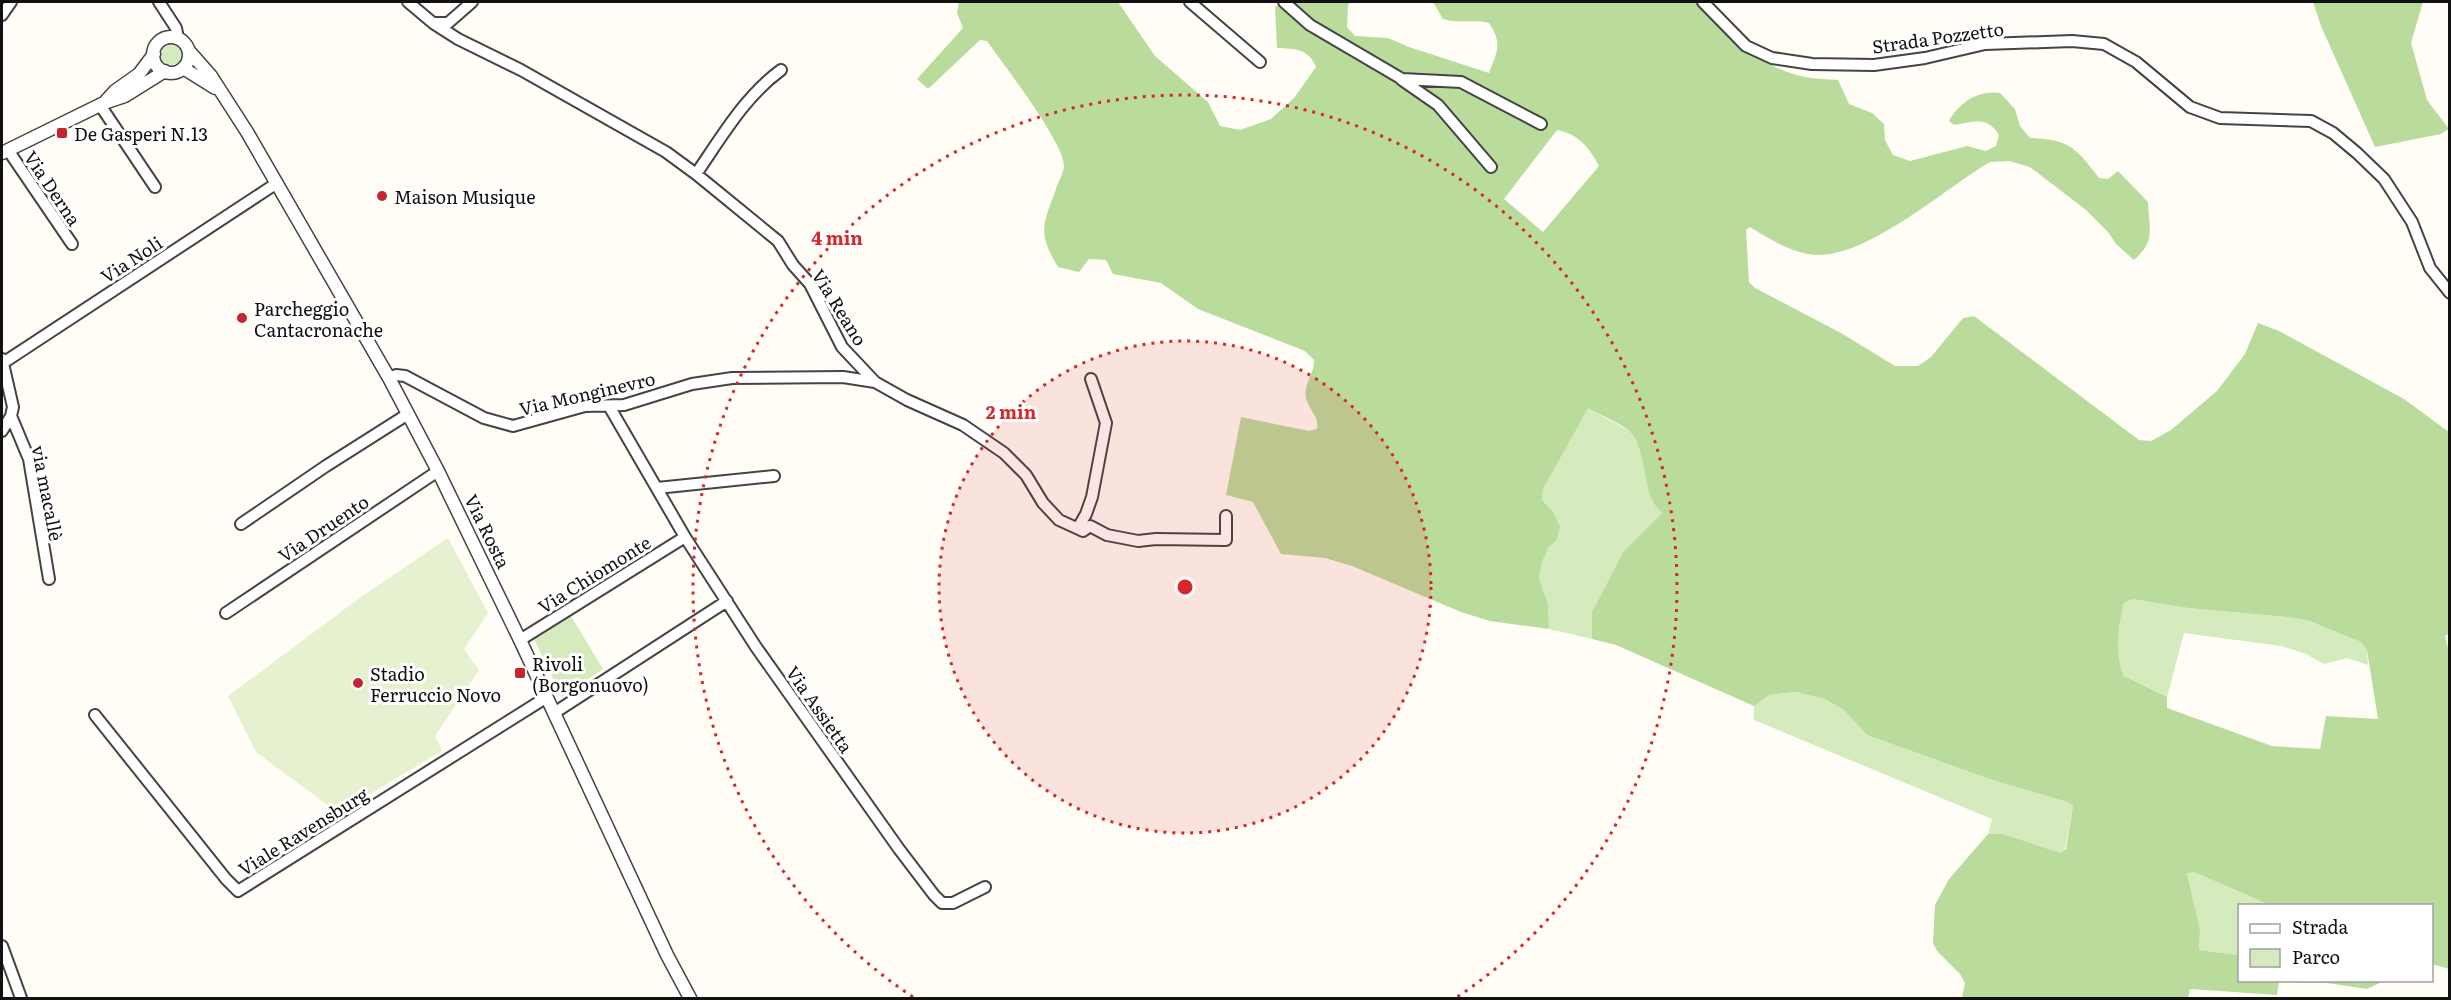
<svg xmlns="http://www.w3.org/2000/svg" width="2451" height="1000" viewBox="0 0 2451 1000" font-family="Literata,serif">
  <style>
    .green { fill: #d5ebbd }
    .forest { fill: #b9dc9c; fill-rule: evenodd }
    .pitch { fill: #e6f2cf }
    .lines { fill: none; stroke-linecap: round; stroke-linejoin: round }
    .minor-casing { stroke: #444; stroke-width: 14 }
    .tertiary-casing { stroke: #444; stroke-width: 15 }
    .minor { stroke: #fff; stroke-width: 10 }
    .tertiary { stroke: #fff; stroke-width: 12 }
    .ring { fill: none; stroke: #d62828; stroke-width: 3; stroke-dasharray: 3 6 }
    .poi-dot { fill: #c4262e; stroke: #fff; stroke-width: 2 }
    .labels { text-anchor: middle; dominant-baseline: central; stroke-width: 6; stroke-linejoin: round; paint-order: stroke }
    .street-label { font-size: 18px; fill: #111; stroke: #fff }
    .poi-label { font-size: 18px; fill: #111; stroke: #fff; text-anchor: start }
    .centre { fill: #d62828; stroke: #fff; stroke-width: 3 }
    .ring-label { font-size: 18px; text-anchor: middle; font-weight: bold; fill: #d62828; stroke: #fff; stroke-width: 6; stroke-linejoin: round; paint-order: stroke }
  </style>
  <rect width="100%" height="100%" fill="#fffdf5"/>
  <!-- green -->
  <path class="green" d="M161 55a10 10 0 1 1 20 0a10 10 0 1 1-20 0Z
    M1587,407l44,25 10,18 5,30 16,33 -39,39 -31,60v27l-43,-10 -1,-25 -9,-26 3,-16 7,-15 7,-6 -4,-31 -10,-10 1,-11z
    M2132,599l56,9 98,9 21,3 54,22 6,8 1,15 -21,-7 -23,6 -20,-11 -23,-7 -97,-13 -17,64 -43,-21c-10,-23 -6,-49 0,-73z
    M571,616l32,53 -41,28 -29,-60z
    M1796,692l29,7 19,11 23,25 125,45 75,22 6,4 -8,43 -6,5 -56,-20h-15l4,-15 -238,-99v-14l15,-11z
    M2187,872h7l76,33 -30,1 -1,49 -40,-5 1,-21z"/>
  <!-- forest -->
  <path class="forest" d="M959,2h159l37,54 53,46 12,24 20,4 31,-11 23,-21 22,-31c-8,-19 -21,-18 -39,-19l-2,-41 11,-5h65l-3,3 -1,22 8,9 33,2 21,9 80,26c8,-21 14,-30 0,-50 -17,-4 -29,1 -46,-4l-10,-17h262c32,33 63,65 110,75 11,2 22,2 33,3l11,24 23,9 12,11 1,16 8,15 17,6 57,-15 19,5 10,-5 3,-11c-13,-20 -25,-13 -45,-10l-5,-4c11,-19 29,-31 51,-28l15,16 5,17 10,12c40,2 45,9 69,40l9,1 10,-8 30,31c1,27 8,39 -14,58l-18,-16 -8,-12 -22,-22 -56,-43 -21,-6 -19,1c-45,26 -130,103 -182,92 -21,-4 -40,-16 -58,-27l-4,3 3,52 6,6 86,45 54,33h23l13,-9 32,-39 11,-2 165,124 12,1 20,-11 46,-39 28,-37 13,-31 21,8 125,68 45,33 1,201 -5,3 5,20 -1,313 -17,-5v-58l-162,-1 -76,-33 -7,1 13,56 -1,21 40,5 1,25 144,1 -17,8 -40,-6 -48,-1 -2,13 -87,-6 -2,9h-226l3,-15 -5,-9 -23,-23 -4,-8 2,-38 14,-26 39,-45h15l57,19 6,-4 7,-43 -6,-4 -75,-22 -125,-45 -23,-25 -19,-11 -29,-7 -27,3 -15,11 -138,-61 -24,-6v-27l31,-60 39,-39c-22,-20 -13,-56 -30,-79 -7,-9 -33,-20 -44,-26l-45,81 -1,11 10,10 8,17 -4,14 -7,6 -7,15 -3,16 9,26 1,25 -59,-8 -29,-9 -109,-46 -27,-8 -44,-4 -28,-52 -27,-7 15,-78 68,14 8,-2c3,-12 -9,-20 -11,-31 -3,-14 9,-25 8,-38l-9,-9 -107,-42 -37,-26 -48,-9 -7,-14 -17,-1 -10,13 -21,-5c-21,-35 -15,-42 -2,-78 2,-7 7,-15 8,-22 1,-24 -61,-103 -77,-126l-7,-1 -52,49 -11,-10 46,-51 -6,-15zM1557,130c20,3 33,18 42,36l-56,66 -39,-33zM2132,599l56,9 98,9 21,3 54,22 6,8 11,69 -52,-3 -6,33 -48,-3 -105,-38v-11l-43,-21c-10,-23 -6,-49 0,-73z
    M2313,2h110l-12,41 16,57 22,29 -8,5 -66,13 -54,-121z"/>
  <!-- pitch -->
  <path class="pitch" d="M448,538l40,75 -24,36 15,21 -44,66 7,15 -104,62 -82,-61 -28,-56 133,-99z"/>
  <g class="lines">
    <defs>
      <path id="minor" d="M159,2l17,26 2,10
        M408,2l25,21 25,16 63,31 145,82 30,22 82,67 15,24 17,19 32,63 33,35 32,18 56,25 41,28 22,22 17,28 16,17 24,11 7,-5 17,9 31,6 18,-2 70,1v-24
        M1190,2l70,60
        M1284,2l26,23 92,54 59,3 80,42
        M1703,2l43,44 26,12 40,6 62,1 51,-7 60,-14 87,-3 32,3 32,18 54,45 30,11 91,3 22,12 24,20 27,26 28,43 18,46 20,25
        M2,15l9,-13
        M433,23h15l24,-21
        M1402,80l36,25 53,62
        M100,105l55,82
        M8,150l64,94
        M696,174c25,-36 49,-78 85,-104
        M2,359l11,48 -2,9 -9,15
        M3,363l274,-180
        M389,378l7,-3 9,1 79,42 29,8 72,-20 39,-1 68,-21 40,-6 111,-1 32,5
        M609,406l76,131 71,110 143,202 35,46 8,8h11l32,-16
        M11,416l18,43 20,120
        M657,488l117,-12
        M241,524l85,-58 82,-52
        M1078,528l8,-14 6,-17 14,-74 -15,-44
        M226,613l212,-142
        M520,640l165,-103
        M554,713l173,-112
        M95,715l131,164 12,12 309,-194
        M2,946l19,52"/>
      <path id="tertiary" d="M153 55a18 18 0 1 1 36 0a18 18 0 1 1-36 0Z
        M189,51l22,25 36,56 142,246 49,93 82,169 147,315 23,43
        M183,68l32,20
        M104,103l11,-12 24,-17 15,-20
        M2,153l102,-50 21,-7 40,-25"/>
    </defs>
    <!-- minor casing -->
    <use href="#minor" class="minor-casing"/>
    <!-- tertiary casing -->
    <use href="#tertiary" class="tertiary-casing"/>
    <!-- minor -->
    <use href="#minor" class="minor"/>
    <!-- tertiary -->
    <use href="#tertiary" class="tertiary"/>
  </g>
  <!-- distance rings -->
  <circle cx="1185" cy="587" r="246" fill="#d62828" fill-opacity=".12"/>
  <g class="ring">
    <circle cx="1185" cy="587" r="246"/>
    <path d="M913 997A492 492 0 1 1 1457 997"/>
  </g>
  <!-- markers -->
  <g class="poi-dot">
    <rect x="56" y="127" width="12" height="12" rx="3"/>
    <circle cx="382" cy="196" r="6"/>
    <circle cx="242" cy="318" r="6"/>
    <rect x="514" y="667" width="12" height="12" rx="3"/>
    <circle cx="358" cy="683" r="6"/>
  </g>
  <g class="labels">
    <!-- street labels -->
    <g class="street-label">
      <text transform="translate(1938 37) rotate(-8)">Strada Pozzetto</text>
      <text transform="translate(53 188) rotate(56)">Via Derna</text>
      <text transform="translate(131 259) rotate(-33)">Via Noli</text>
      <text transform="translate(840 307) rotate(58)">Via Reano</text>
      <text transform="translate(587 393) rotate(-13)">Via Monginevro</text>
      <text transform="translate(48 493) rotate(79)">via macallè</text>
      <text transform="translate(323 528) rotate(-34)">Via Druento</text>
      <text transform="translate(488 531) rotate(64)">Via Rosta</text>
      <text transform="translate(594 574) rotate(-32)">Via Chiomonte</text>
      <text transform="translate(820 709) rotate(55)">Via Assietta</text>
      <text transform="translate(303 831) rotate(-32)">Viale Ravensburg</text>
    </g>
    <!-- poi labels -->
    <g class="poi-label">
      <text x="74" y="133">De Gasperi N.13</text>
      <text x="394" y="196">Maison Musique</text>
      <text x="254" y="308">Parcheggio<tspan x="254" dy="21">Cantacronache</tspan></text>
      <text x="532" y="663">Rivoli<tspan x="532" dy="21">(Borgonuovo)</tspan></text>
      <text x="370" y="673">Stadio<tspan x="370" dy="21">Ferruccio Novo</tspan></text>
    </g>
  </g>
  <circle cx="1185" cy="587" r="9" class="centre"/>
  <g class="ring-label">
    <text x="837" y="245">4 min</text>
    <text x="1011" y="419">2 min</text>
  </g>
  <!-- border -->
  <rect width="2451" height="1000" fill="none" stroke="#111111" stroke-width="6"/>
  <!-- legend -->
  <rect x="2238" y="904" width="195" height="78" fill="#ffffff" stroke="#a0a0a0" stroke-width="1.5"/>
  <rect x="2250" y="924" width="30" height="9" fill="#ffffff" stroke="#a0a0a0" stroke-width="1.5"/>
  <text x="2292" y="934" font-size="18" fill="#111111">Strada</text>
  <rect x="2250" y="949" width="30" height="18" fill="#d5ebbd" stroke="#a0a0a0" stroke-width="1.5"/>
  <text x="2292" y="964" font-size="18" fill="#111111">Parco</text>
</svg>
